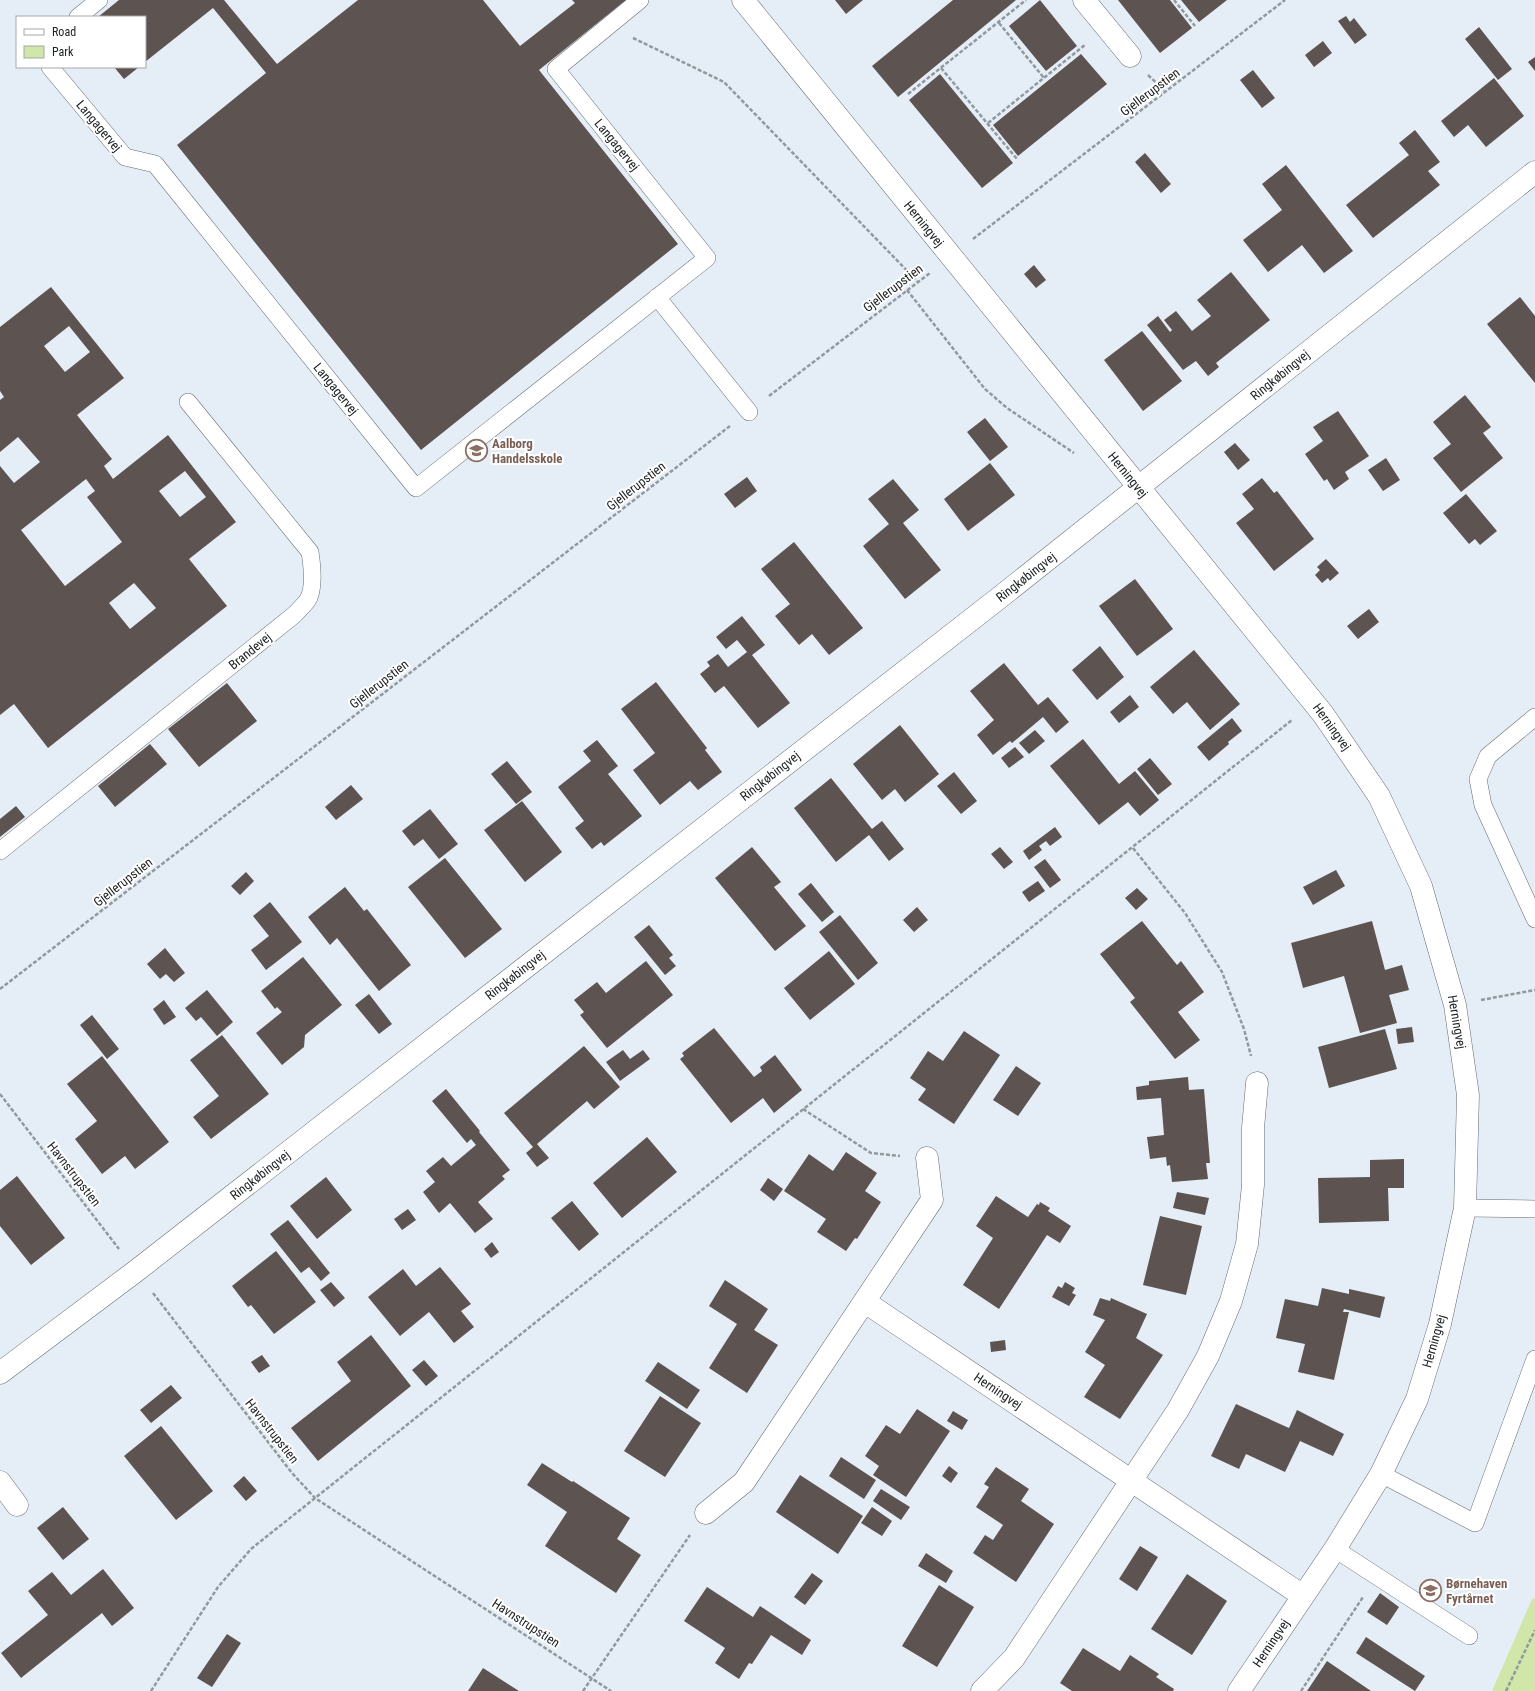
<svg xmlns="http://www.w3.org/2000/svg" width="1535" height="1691" viewBox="0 0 1535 1691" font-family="'Roboto Condensed',sans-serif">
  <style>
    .green { fill: #d1e7aa }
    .building { fill: #5d5351; fill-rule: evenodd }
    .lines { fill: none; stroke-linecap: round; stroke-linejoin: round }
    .service-casing { stroke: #656c73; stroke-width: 18 }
    .minor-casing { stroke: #656c73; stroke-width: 23 }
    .path { stroke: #92999e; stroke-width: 2.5; stroke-dasharray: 4 2; stroke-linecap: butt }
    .service { stroke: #fff; stroke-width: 17 }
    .minor { stroke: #fff; stroke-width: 22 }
    .labels { text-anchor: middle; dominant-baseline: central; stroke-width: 4; stroke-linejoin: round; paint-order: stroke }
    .street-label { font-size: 13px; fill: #202426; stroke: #fff }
    .education-label { font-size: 13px; font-weight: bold; fill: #785e54; stroke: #fff; text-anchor: start }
  </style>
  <rect width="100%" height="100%" fill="#e5eef6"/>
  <!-- green -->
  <path class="green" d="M1535,1598v93h-43l40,-92z"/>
  <!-- building -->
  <path class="building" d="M119,0h105l53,64 81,-64h125l37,46 55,-43 -3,-3h54l-87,70 139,174 -257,206 -244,-305 89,-72 -53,-65 -68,54v-45h-47z
    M835,0h28l-17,14z
    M953,0h63l-118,97 -26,-31z
    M1040,0l37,46 -31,25 -37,-45z
    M1118,0h52l22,28 -32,25z
    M1181,0h46l-28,22z
    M1346,16l4,6 4,-4 13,17 -12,9 -17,-23z
    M1479,27l33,42 -14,11 -33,-41z
    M1323,41l9,12 -18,14 -9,-12z
    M1081,54l26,30 -89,72 -25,-31z
    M1535,57v14l-7,-9z
    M114,67h25l-15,12z
    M1253,70l22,28 -13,10 -22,-28z
    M940,74l73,89 -31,25 -73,-88z
    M1494,78l30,38 -38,31 -18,-22 -14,12 -13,-16z
    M1415,130l25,32 -12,9 12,14 -67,53 -27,-33 63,-50 -10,-12z
    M1145,153l26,31 -10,9 -26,-31z
    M1286,165l67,86 -29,22 -22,-28 -34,27 -25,-32 39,-30 -20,-26z
    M1034,265l12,15 -10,8 -12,-14z
    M1231,272l39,48 -54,43 3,4 -11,9 -12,-15 -13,9 -36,-45 11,-9 12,16 2,-2 -8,-10 12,-9 16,20 19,-15 -14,-16z
    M51,287l73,91 -47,37 35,44 -8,7 9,13 55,-44 68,87 -47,37 38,47 -179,142 -34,-44 -14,11v-249l14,17 26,-21 -22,-25 -18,15v-52l4,-3 -4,-6v-64zM69,326l21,26 -25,20 -21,-26zM185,471l21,26 -26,20 -21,-26zM86,479l9,12 -8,6 35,45 -57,44 -44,-56zM134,583l22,25 -26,21 -21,-26z
    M1520,297l15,19v67l-48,-59z
    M1142,331l40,50 -39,30 -39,-51z
    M1465,395l26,32 -8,6 20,25 -42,34 -28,-34 18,-14 -18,-22z
    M1338,411l31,45 -24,16 4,7 -15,11 -7,-11 -3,2 -19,-27 18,-13 -10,-14z
    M985,418l23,29 -18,14 -23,-29z
    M1235,443l15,17 -12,10 -14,-18z
    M1386,458l14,22 -17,11 -15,-21z
    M990,463l25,32 -47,36 -24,-32z
    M747,477l10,14 -22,17 -11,-14z
    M1262,478l12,15 3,-2 37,48 -40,32 -38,-48 18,-14 -12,-15z
    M893,479l26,31 -16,13 38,47 -36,29 -42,-53 26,-22 -21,-25z
    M1466,494l31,37 -17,14 -5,-6 -6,5 -26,-31z
    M794,542l69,86 -34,27 -17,-21 -13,11 -24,-29 15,-12 -29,-35z
    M1326,559l13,14 -9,8 -2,-3 -6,5 -7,-8 5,-5 -3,-3z
    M1135,579l38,50 -36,27 -38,-50z
    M1369,609l10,13 -21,17 -11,-13z
    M742,616l23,29 -13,10 38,48 -32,25 -34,-42 -9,7 -15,-19 10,-8 -3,-4 11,-8 10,13 19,-15 -10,-12 -11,9 -10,-12z
    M1100,646l24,31 -27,23 -25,-30z
    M1194,650l46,54 -30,26 -23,-28 -14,12 -23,-27z
    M1004,663l34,42 10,-8 21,25 -13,11 -13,-16 -31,26 -2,-2 -17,14 -16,-20 17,-15 -24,-29z
    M656,682l51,66 -2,2 17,22 -24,18 -8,-9 -30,24 -27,-35 22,-17 -34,-44z
    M227,683l30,38 -58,46 -31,-38z
    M1130,695l9,12 -20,16 -9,-11z
    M1232,718l10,13 -14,11 1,2 -20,17 -12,-14z
    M900,725l39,49 -34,28 -10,-13 -13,11 -29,-36z
    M1035,730l10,11 -16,13 -10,-11z
    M1083,739l36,45 16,-13 24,29 -19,16 -12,-14 -29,23 -49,-59z
    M597,740l21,26 -10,8 34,42 -38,30 -3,-4 -9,7 -17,-21 9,-7 -26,-34 33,-26 -8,-10z
    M150,744l17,20 -52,43 -17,-21z
    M1015,747l9,10 -15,11 -8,-10z
    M1150,758l22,26 -14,11 -21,-26z
    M507,761l25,31 -16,12 -25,-30z
    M954,772l23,29 -16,13 -24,-28z
    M831,778l41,51 10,-8 22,28 -15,12 -20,-26 -33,27 -42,-54z
    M351,785l12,14 -27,21 -11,-13z
    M522,801l40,51 -37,30 -41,-52z
    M16,806l9,11 -25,20v-18z
    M430,809l28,35 -19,15 -16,-20 -9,7 -12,-15z
    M1055,827l7,10 -12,9 -4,-5 -7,5 3,4 -13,10 -6,-9z
    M752,847l29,35 -7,5 32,39 -31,25 -60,-73z
    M1000,847l13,15 -9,7 -13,-15z
    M445,858l57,71 -37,29 -57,-71z
    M1045,859l16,21 -11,8 -16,-21z
    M1336,870l9,16 -32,19 -10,-18z
    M246,872l8,9 -14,14 -9,-9z
    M1038,881l7,10 -16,11 -7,-10z
    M811,883l23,29 -12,10 -24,-28z
    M345,887l19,24 3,-2 44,56 -32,26 -42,-53 -7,7 -22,-28z
    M1137,888l11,11 -12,11 -11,-12z
    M270,902l32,40 -36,28 -15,-20 18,-14 -16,-20z
    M917,907l11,13 -14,12 -11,-12z
    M840,915l38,48 -20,17 -39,-48z
    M1142,921l35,44 4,-4 23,31 -26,20 22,28 -25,19 -45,-57 5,-4 -35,-44z
    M1372,921l13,49 17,-5 7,25 -20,5 8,28 -37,10 -16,-57 -41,12 -12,-45z
    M649,925l24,30 -4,3 7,8 -11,9 -31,-38z
    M165,948l20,25 -11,9 -8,-8 -6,5 -13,-15z
    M829,951l26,33 -45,36 -26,-32z
    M303,957l39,48 -37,30 -1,12 -22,18 -26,-32 26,-21 -5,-5 -2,2 -14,-18z
    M646,961l27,34 -66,53 -27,-33 4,-3 -10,-12 23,-18 9,11z
    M207,990l26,32 -16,14 -16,-19 -5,4 -11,-13z
    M369,994l23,30 -13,10 -24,-29z
    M164,1000l12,17 -12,8 -11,-16z
    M92,1015l27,34 -12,10 -27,-34z
    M1412,1027l2,15 -16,2 -2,-15z
    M714,1028l40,49 8,-6 -2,-4 15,-12 27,35 -28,23 -11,-15 -32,25 -51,-64 4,-3 -2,-3z
    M1385,1029l12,40 -68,19 -11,-41z
    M964,1031l36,24 -46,69 -36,-24 8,-11 -16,-11 18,-27 15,10z
    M222,1035l47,59 -58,45 -18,-22 26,-21 -29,-36z
    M584,1046l36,41 -26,22 -7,-8 -50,43 12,14 -12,9 -11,-14 7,-6 -29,-34z
    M623,1050l7,9 13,-9 7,9 -30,22 -14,-19z
    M102,1056l67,86 -34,27 -10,-13 -23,18 -27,-35 22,-18 -30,-37z
    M1016,1066l25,17 -23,33 -25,-16z
    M1188,1077l1,13 15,-1 6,74h-4l2,16 -36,3 -2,-17 -3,1 -1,-9 -16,2 -3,-22 17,-2 -3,-37 -24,2 -1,-13 13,-2v-4z
    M446,1089l34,42 -1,1 31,38 -8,6 3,3 -27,23 15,17 -18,14 -25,-30 -11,10 -16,-21 12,-10 -9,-11 17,-14 8,9 25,-21 -5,-6 -4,4 -35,-42z
    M647,1137l30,35 -55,46 -29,-35z
    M846,1152l31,21 -12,18 16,11 -24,37 -2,-1 -9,13 -29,-19 9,-13 -42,-28 25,-37 24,17z
    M1404,1159v29h-16l1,33 -70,2 -1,-45 52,-1v-17z
    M17,1176l48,62 -34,27 -31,-39v-36z
    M326,1177l26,33 -35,29 -27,-33z
    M768,1178l15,11 -9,12 -14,-11z
    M1177,1192l32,6 -4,17 -32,-7z
    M996,1196l32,21 9,-13 2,1 1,-3 10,6 -2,3 23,15 -11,17 -13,-8 -48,74 -36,-24 30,-47 -17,-12z
    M572,1201l27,33 -20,17 -28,-33z
    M408,1209l8,11 -14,10 -8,-11z
    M1160,1216l42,10 -16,69 -43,-10z
    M288,1220l42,53 -9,8 -12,-14 -8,6 -31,-39z
    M492,1242l7,10 -8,6 -7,-9z
    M276,1251l40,51 -42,32 -23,-29 -3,2 -16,-21z
    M440,1267l31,37 -10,7 13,16 -20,16 -25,-31 -29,24 -32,-39 35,-28 13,17z
    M725,1280l43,29 -14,21 24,15 -31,48 -38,-25 28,-44 -28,-18z
    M331,1282l14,16 -11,9 -14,-17z
    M1065,1282l10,6 -3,5 4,2 -7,11 -17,-9 6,-11 4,2z
    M1322,1288l27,6v-5l36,8 -5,21 -36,-9 -1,3h6l-15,68 -36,-8 7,-28 -29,-6 9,-39 33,7z
    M1100,1298l10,3 1,-3 36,16 -11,24 27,17 -43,64 -36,-22 21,-32 -20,-13 20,-32 -12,-5z
    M371,1335l40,51 -93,75 -27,-33 60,-47 -14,-19z
    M1005,1340l1,10 -15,2 -1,-10z
    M262,1355l8,11 -11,7 -8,-11z
    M424,1360l14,16 -12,10 -14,-16z
    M658,1362l42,28 -13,19 -42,-28z
    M171,1385l11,13 -31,25 -11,-13z
    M660,1396l41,27 -36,54 -41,-26z
    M1236,1404l53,24 8,-18 47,24 -11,22 -33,-15 -15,31 -39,-18 -7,15 -28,-13z
    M917,1409l33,22 -44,66 -33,-22 6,-9 -14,-10 21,-31 14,9z
    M953,1411l15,9 -6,10 -15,-9z
    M161,1426l52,65 -37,29 -52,-64z
    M841,1457l35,23 -12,19 -35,-23z
    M542,1463l30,19 1,-1 57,37 -13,21 24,16 -25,38 -71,-47 22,-34 -40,-27z
    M949,1466l9,7 -7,10 -9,-7z
    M996,1467l33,22 -8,12 33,23 -38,58 -43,-29 12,-18 8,5 10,-15 -27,-18 13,-20 -5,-3z
    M800,1475l63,41 -25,38 -62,-42z
    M244,1476l13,15 -11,10 -13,-15z
    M881,1489l29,18 -9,13 -28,-19z
    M63,1507l26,32 -26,21 -26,-32z
    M872,1507l20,14 -10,15 -21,-13z
    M1140,1546l18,11 -21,34 -18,-12z
    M926,1553l27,18 -7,12 -28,-17z
    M103,1569l31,39 -22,18 -10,-13 -81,65 -20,-25 47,-38 -20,-24 24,-19 19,23z
    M812,1573l11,8 -18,24 -11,-8z
    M1187,1574l40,27 -35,54 -41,-26z
    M939,1585l35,22 -37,60 -35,-21z
    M707,1587l46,30 7,-11 51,34 -9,15 -31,-20 -19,29 -3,-1 -10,16 -24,-16 10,-15 -41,-27z
    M1380,1593l19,14 -12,18 -20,-13z
    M227,1634l14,9 -29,44 -15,-9z
    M1366,1637l59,39 -10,15 -59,-38z
    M1083,1648l37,23 10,-16 29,19 -3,3 18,12 -1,2h-101l-12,-8z
    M1327,1661l44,30h-64z
    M483,1668l36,23h-51z"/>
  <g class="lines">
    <defs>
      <path id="service" d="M78,17l21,-17
        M50,67l75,90 30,7 261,324 291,-230 -151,-189 84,-69
        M657,297l92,115
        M1535,717l-47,39 -10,23 5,26 52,114
        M0,851l294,-236c4,-4 9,-9 13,-14 8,-11 5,-36 3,-49l-122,-150
        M1465,1208l70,1
        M1381,1474l94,49 60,-164
        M1335,1549l134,87"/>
      <path id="minor" d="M743,0l580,714 56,82 42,90 34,119 13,90 -3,113 -25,116 -23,75 -36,75 -46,75 -96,142
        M1084,0l46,56
        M865,1302l438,294
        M0,1373l136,-102 863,-673 536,-426
        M0,1482l17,23
        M706,1513l38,-31 188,-282 -5,-42
        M982,1691l32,-33 164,-248 30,-54 23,-55 16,-57 6,-59v-57l4,-45"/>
    </defs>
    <!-- service casing -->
    <use href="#service" class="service-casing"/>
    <!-- minor casing -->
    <use href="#minor" class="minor-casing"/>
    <!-- path -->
    <path class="path" d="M1174,0l21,26
      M999,23l45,55
      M633,38l91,44 194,200
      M941,68l76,91
      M1148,75l18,17
      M908,94l118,-94
      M988,123l98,-79
      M973,239l312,-239
      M907,290l78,99 22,19 67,45
      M769,396l161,-123
      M1133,848l52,65 37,59 22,57 7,27
      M0,989l730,-563
      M1481,1000l54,-10
      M0,1094l119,155
      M803,1109l68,44 29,3
      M153,1293l139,180 23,25 296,193
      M151,1691l67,-104 33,-38 1041,-829
      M583,1691l107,-156
      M1301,1691l62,-94
      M1506,1691l29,-61"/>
    <!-- service -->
    <use href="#service" class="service"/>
    <!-- minor -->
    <use href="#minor" class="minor"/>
  </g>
  <!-- icons -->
  <defs>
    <symbol id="school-ring" viewBox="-11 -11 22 22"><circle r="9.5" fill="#fff" stroke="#8d6e63" stroke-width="1.5"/><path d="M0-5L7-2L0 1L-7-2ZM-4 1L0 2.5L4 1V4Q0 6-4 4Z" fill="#8d6e63"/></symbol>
  </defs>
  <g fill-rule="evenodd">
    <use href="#school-ring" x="464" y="438" width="25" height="25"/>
    <use href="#school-ring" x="1418" y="1578" width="25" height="25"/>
  </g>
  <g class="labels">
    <!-- street labels -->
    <g class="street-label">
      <text transform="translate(1150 92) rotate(-37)">Gjellerupstien</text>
      <text transform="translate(99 126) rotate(50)">Langagervej</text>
      <text transform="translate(617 145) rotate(51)">Langagervej</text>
      <text transform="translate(924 224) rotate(51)">Herningvej</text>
      <text transform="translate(893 288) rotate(-37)">Gjellerupstien</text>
      <text transform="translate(1280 375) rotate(-39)">Ringkøbingvej</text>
      <text transform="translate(336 389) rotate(51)">Langagervej</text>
      <text transform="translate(1128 475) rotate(51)">Herningvej</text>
      <text transform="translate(636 486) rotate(-38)">Gjellerupstien</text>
      <text transform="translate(1026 577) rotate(-38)">Ringkøbingvej</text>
      <text transform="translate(250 651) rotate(-39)">Brandevej</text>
      <text transform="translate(379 684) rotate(-38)">Gjellerupstien</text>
      <text transform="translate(1332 727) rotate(54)">Herningvej</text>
      <text transform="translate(770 776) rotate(-38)">Ringkøbingvej</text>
      <text transform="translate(123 882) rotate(-38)">Gjellerupstien</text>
      <text transform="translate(515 975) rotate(-38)">Ringkøbingvej</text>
      <text transform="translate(1457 1022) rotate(80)">Herningvej</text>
      <text transform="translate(74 1174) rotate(52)">Havnstrupstien</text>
      <text transform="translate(260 1175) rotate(-38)">Ringkøbingvej</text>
      <text transform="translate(1434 1341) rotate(-74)">Herningvej</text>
      <text transform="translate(998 1391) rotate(34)">Herningvej</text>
      <text transform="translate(272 1431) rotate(52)">Havnstrupstien</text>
      <text transform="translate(526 1623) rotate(33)">Havnstrupstien</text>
      <text transform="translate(1271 1643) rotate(-56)">Herningvej</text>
    </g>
    <!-- education labels -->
    <g class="education-label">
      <text x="492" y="443">Aalborg<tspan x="492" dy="15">Handelsskole</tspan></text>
      <text x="1446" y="1583">Børnehaven<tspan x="1446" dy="15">Fyrtårnet</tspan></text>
    </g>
  </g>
  <!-- legend -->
  <rect x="16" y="16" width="130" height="52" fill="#ffffff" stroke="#a6a7a8"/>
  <rect x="24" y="29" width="20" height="6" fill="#ffffff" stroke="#a6a7a8"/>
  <text x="52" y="36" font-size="12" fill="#202426">Road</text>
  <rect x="24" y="46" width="20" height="12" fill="#d1e7aa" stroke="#a6a7a8"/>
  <text x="52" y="56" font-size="12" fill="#202426">Park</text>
</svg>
